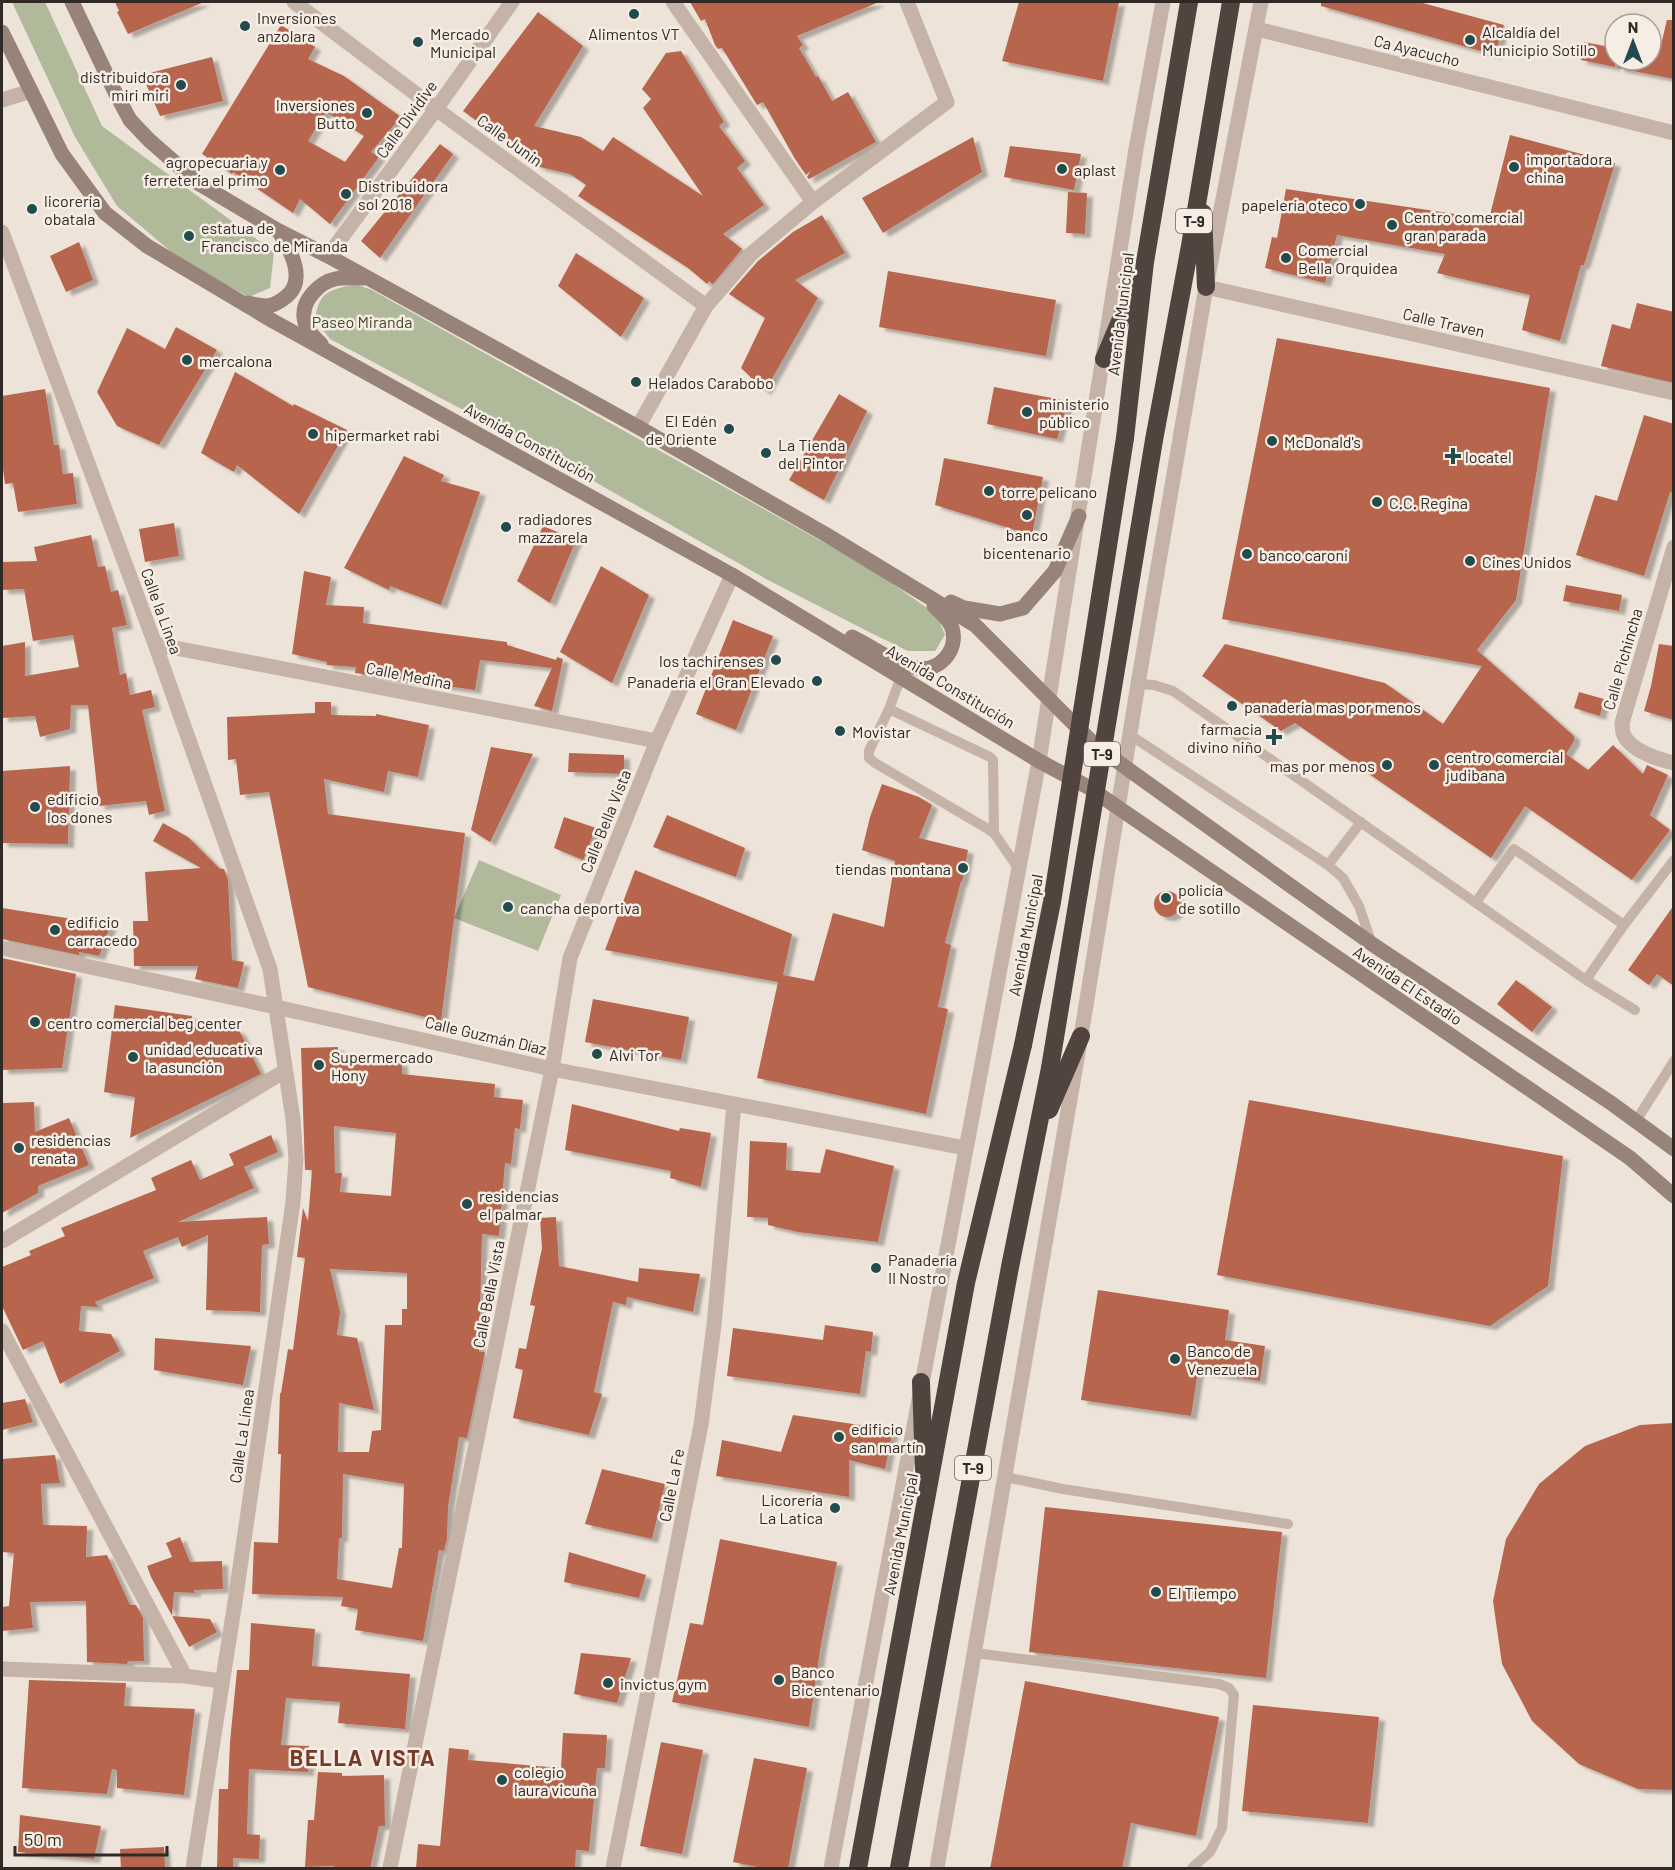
<svg xmlns="http://www.w3.org/2000/svg" width="1675" height="1870" viewBox="0 0 1675 1870" font-family="Barlow,sans-serif">
  <style>
    .green { fill: #b0ba9b }
    .building { fill: #b7654d; fill-rule: evenodd; filter: url(#shadow) }
    .lines { fill: none; stroke-linecap: round; stroke-linejoin: round }
    .lane { stroke: #c4b3a6; stroke-width: 10 }
    .street { stroke: #c4b3a6; stroke-width: 15 }
    .secondary { stroke: #978378; stroke-width: 15 }
    .highway { stroke: #51443e; stroke-width: 18 }
    .highway-bridge { stroke: #51443e; stroke-width: 18 }
    .poi-dot { fill: #214b4d; stroke: #f6ede4; stroke-width: 2 }
    .labels { text-anchor: middle; dominant-baseline: central; stroke-width: 5; stroke-linejoin: round; paint-order: stroke }
    .shield { fill: #f6ede4; stroke: #6c645f; stroke-width: 1.5 }
    .shield-label { font-size: 15px; font-weight: bold; fill: #312926 }
    .poi-label { font-size: 16px; fill: #312926; stroke: #f6ede4; text-anchor: start }
    .street-label { font-size: 16px; fill: #312926; stroke: #f6ede4 }
    .park-label { font-size: 16px; fill: #414c2d; stroke: #f6ede4 }
    .district-label { font-size: 22px; font-weight: bold; letter-spacing: 1.5px; fill: #763a29; stroke: #f6ede4 }
  </style>
  <defs>
    <filter id="shadow"><feDropShadow dx="6" dy="4" stdDeviation="1.5" flood-color="#0004"/></filter>
  </defs>
  <rect width="100%" height="100%" fill="#ede3d8"/>
  <!-- green -->
  <path class="green" d="M12,2h33l57,124 172,126 -4,36 -21,9 -67,-36 -65,-55 -42,-69z
    M355,284l17,6 458,256 53,31 54,38 8,20 -10,16h-27l-39,-19 -103,-53 -222,-126 -214,-114 -15,-20c5,-29 14,-28 40,-35z
    M479,860l82,35 -23,56 -84,-33z"/>
  <!-- building -->
  <path class="building" d="M115,2h89l-76,32 -11,-22 2,-1z
    M690,2h189l-82,34 6,9 -4,3 17,29 2,-1 14,25 16,-9 28,50 -67,37 -2,-2 4,-7 -5,5 -11,-16 -32,-57 -6,3 -35,-57 -4,1 -3,-4 -10,-26 -4,2z
    M1019,2h100l-16,79 -101,-20z
    M1321,2h98l85,23 -9,30 -174,-49z
    M538,12l45,34 -49,80 47,11 22,14 10,-14 90,59 -60,-88 8,-9 -9,-10 24,-36 15,-2 43,71 -5,4 26,35 -8,7 27,37 -41,29 19,15 -29,35 -4,-3 -2,3 -19,-16 -110,-72 8,-11 -16,-11 -30,-7 -77,-56z
    M1667,20h7v59l-56,-11 1,-8h32v-5l7,2z
    M281,25l34,22 -7,12 36,17 57,41 -30,35 8,5 -49,67 -30,-25 -7,14 -60,-41 -1,2 -30,-20zM326,112l38,24 -19,26 -37,-21z
    M1584,42l31,6v19l-34,-7z
    M212,57l11,44 -63,15 -18,-41z
    M1510,135l105,28 -31,102h-3l-21,76 -38,-11 8,-35 -93,-22 8,-19 -108,-19 -12,48 -60,-15 7,-31 5,1 9,-49 203,30z
    M973,137l9,35 -99,61 -21,-35z
    M440,144l13,10 -73,104 -19,-17z
    M1010,146l71,8 -7,36 -70,-13z
    M1068,192l19,1 -2,41 -19,-1z
    M822,215l23,38 -50,27 23,18 -53,93 -24,-23 24,-50 -36,-24 29,-33 35,-29z
    M79,242l14,38 -27,12 -16,-36z
    M576,253l68,45 -23,39 -63,-51z
    M888,271l168,29 -10,56 -167,-29z
    M1637,303l37,9v71l-73,-17 11,-42 18,5z
    M176,327l41,23 -58,95 -42,-19 -20,-34 30,-64 38,21z
    M1277,338l273,50 -34,212 -39,50 97,86v5l-8,13 22,16 25,-25 30,29 4,-9 21,10 -18,40 20,15 -38,50 -107,-74 -34,52 -196,-135 -14,8 -79,-55 23,-32 160,39 58,41 39,-58 -260,-47z
    M235,372l58,34 1,-2 53,26 -48,84 -62,-49 -3,7 -33,-19z
    M994,387l74,14 -11,38 -70,-15z
    M45,389l9,56h5l4,29 10,-1 4,31 -59,8 -5,-29 -8,1 -3,-22v-66z
    M839,394l28,17 -43,89 -35,-20z
    M1644,415l30,9v68h-4l-26,84 -68,-21 19,-60 22,6z
    M404,456l40,19 -3,6 39,11 -39,113 -51,-19 -1,4 -45,-22z
    M944,458l99,19 -11,58 -97,-30z
    M174,523l5,33 -34,6 -6,-33z
    M543,526l33,14 -26,63 -33,-22z
    M91,535l7,32 7,-1 6,26 7,-2 9,35 -15,3 8,47 6,-2 4,22 21,-5 4,17 -13,3 23,101 -16,4 -3,-14 -47,5 -11,-101h-17l-1,24 -30,8 -5,-21 -33,2v-72l23,-4v34l54,-9 -6,-32 -40,6 -9,-52 -22,1v-28l35,-1 -3,-14z
    M601,566l48,29 -37,88 -52,-31z
    M304,571l27,6 -5,28 38,2 -1,16 144,19v3l49,15 1,-3 6,2 -11,52 -18,-5 18,-38 -72,-8 -5,30 -120,-17 1,-6 -29,-2v-3l-35,-8z
    M1566,585l56,10 -3,16 -56,-10z
    M733,620l40,16 -37,94 -40,-16z
    M1659,644l15,2v74l-30,-9 7,-25z
    M1579,692l25,7 -4,17 -26,-8z
    M315,702h16v13l45,1v-2l53,11 -11,52 -30,-6 -4,21 -60,-13 4,35 137,19 -24,188 -133,-34 -39,-195 -29,3 -4,-36 -8,1 -1,-43 88,-4z
    M491,747l42,7 -43,88 -19,-12z
    M569,753l55,2v19l-56,-2z
    M70,766l-2,78 -66,-1v-72z
    M882,784l37,13 13,8 -13,33 49,12 -6,32 -1,-1 -16,62 6,2 -13,62 10,2 -22,105 -169,-36 21,-96 -173,-32 30,-80 157,64 -9,41 31,6 19,-68 51,14 11,-66 -33,-11 8,-33z
    M667,815l78,33 -9,29 -83,-30z
    M564,817l32,11 -13,32 -29,-12z
    M163,823l25,14 32,32h4l4,11 4,80 12,2 -6,26 -43,-9 3,-13h-64l-1,-45h15l-3,-49 56,-4 -48,-27z
    M1154 904a13 13 0 1 1 26 0a13 13 0 1 1-26 0Z
    M1674,905v81l-17,-12 -8,11 -21,-15z
    M2,908l109,17 -12,31 -20,-4v3l-77,-16z
    M2,958l74,16 -14,94 -60,2z
    M1516,980l36,27 -20,25 -35,-28z
    M593,999l96,18 -8,43 -96,-18z
    M115,1005l77,11 -1,7 48,7 22,44 -131,64 5,-41 -31,-5z
    M338,1047v13l64,2v12l93,10 -1,13 29,3 -3,29 -5,-1 -4,36 -6,-1 -6,73 -17,-2 -3,118h6l-18,86 -8,-1 -11,70 -1,32 -3,12 -5,-1 -16,91 -68,-11 3,-21 -17,-3 2,-9 -91,-3 2,-52 24,1 3,-89h-3l2,-61h1l7,-44 5,1 12,-92 -8,-1 6,-49 5,13 4,-51h-7l-4,-122zM334,1126l62,7 -5,63 -51,-4 2,-19h-7zM330,1269l77,4v36h-5v16h-17l-4,105 -9,1 -3,21h-31l1,-49 35,7 -17,-72 -20,-3 3,-23zM343,1474l61,10 -2,64h-3l-7,40 -55,-9 2,-41h3z
    M1249,1100l314,56 -15,130 -58,40 -273,-51z
    M34,1102l1,30 34,-14 20,47 -51,21v7l-36,20v-110z
    M572,1104l107,27 1,-3 31,5 -10,54 -31,-9 1,-7 -106,-21z
    M271,1135l7,17 -34,15 10,21 -76,34 89,-5 2,27 -7,1 -2,67 -54,-2 2,-75 -26,12 -4,-10 -35,14 11,27 -59,24 3,5 -17,-1 -2,25 32,3 9,17 -60,33 -17,-43 -20,9 -21,-44v-39l29,-12 -2,-4 36,-15 -4,-8 95,-38 -5,-12 40,-18 9,20 34,-15 -5,-11z
    M750,1141l37,2 -1,27 34,3 6,-24 68,17 -16,76 -80,-10 -30,-7v-7l-21,-1z
    M556,1217l3,49 79,16 1,-14 61,6 -7,38 -66,-15 -1,8 -13,-3 -19,90 8,2 -13,41 -76,-17 10,-48 -8,-2 4,-20 7,1 9,-43 -5,-1 12,-57 -2,-30z
    M1098,1290l131,20 -4,30 40,6 -5,35 -62,-10 -7,45 -110,-16z
    M825,1325l48,7 -2,20 -5,-1 -6,43 -133,-18 6,-48 90,12z
    M155,1338l96,8 -8,39 -89,-15z
    M25,1399l8,23 -31,8v-27z
    M793,1415l100,15 -8,39 -36,-9v37l-133,-21 6,-36 59,12z
    M1674,1423v367l-36,-1 -59,-25 -47,-43 -30,-57 -9,-63 13,-62 33,-55 46,-38 55,-21z
    M55,1455l5,28 -19,1 2,41 44,1 -1,31 21,-2 23,50h6l7,13 1,43h-16l-1,3 -40,-2 -1,-61 -56,1 3,26 -31,3v-24l7,-1 5,-53 -12,-1v-93z
    M602,1469l63,15 -13,55 -67,-15z
    M1045,1507l237,25 -16,146 -237,-26z
    M180,1537l10,25 32,-1 1,28 -29,1 1,3 -21,-1 -2,24 38,3 7,13 -28,15 -38,-70 -4,-11 25,-9 -6,-14z
    M720,1539l117,23 -16,82 -12,83 -137,-25 18,-79 13,2z
    M569,1552l77,23 -7,23 -75,-16z
    M251,1623l64,6 -3,37 98,8 -5,55 -67,-6 2,-21 -54,-4 -5,47 28,1 -1,26 -59,-3 -2,65 13,1 -1,24 -26,-1v11h-16l2,-80h9l2,-47 7,-72h12z
    M581,1653l50,5 -14,45 -43,-9z
    M29,1680l97,3 -2,23 71,3 -11,86 -67,-7v-18l-5,-1 -5,25 -85,-6z
    M1025,1681l194,36 -23,119 -65,-13 -9,46h-132z
    M1253,1705l126,12 -11,106 -126,-12z
    M563,1733l44,2 -2,33h-8l-8,83 -13,-1 -1,19h-159l2,-25 22,2 9,-98 20,2 -1,10 93,8z
    M661,1742l42,8 -21,104 -42,-8z
    M754,1758l53,10 -19,101h-21l-34,-7z
    M318,1772l24,1v3l42,-1 1,51h-6l-9,43h-37l1,-3 -29,1 3,-47h6z
    M20,1815l81,11 -7,33 -76,-7z
    M164,1847l1,22h-44l-1,-20z"/>
  <g class="lines">
    <!-- lane -->
    <path class="lane" d="M901,677l-12,32 -20,42v7l6,5 113,66 6,4 24,35
      M1138,684l16,1 19,6 413,289 49,30
      M889,709l101,48 3,3 1,73
      M1130,735l198,130 15,13 16,28 13,38
      M1328,865l33,-43
      M1476,902l38,-53 110,76
      M1586,980l38,-55 50,-65
      M1636,1121l38,-60
      M1006,1477l57,12 225,35
      M975,1653l244,31 10,4 5,7 -12,133 -12,24 -18,16"/>
    <!-- street -->
    <path class="street" d="M294,2l142,107 270,197
      M673,2l140,200
      M1257,29l417,104
      M2,100l29,-9
      M2,232l153,412 115,325 23,150 3,40 -3,43 -58,400 -42,266
      M328,256l108,-147 76,-107
      M1206,287l468,106
      M638,427l68,-121 45,-52 62,-52 134,-100 -40,-100
      M1674,547l-52,176c1,3 0,7 1,10 6,17 34,26 51,30
      M155,644l502,97
      M2,948l274,59 276,62 413,79
      M2,1241l283,-170
      M2,1331l183,345
      M2,1669l183,7 36,5
      M390,1868l162,-799 18,-111 87,-217 75,-166
      M613,1868l88,-443 13,-100 20,-221
      M831,1868l208,-1107 97,-612 27,-147
      M937,1868l144,-832 57,-352 68,-397 55,-285"/>
    <!-- secondary -->
    <path class="secondary" d="M72,2l42,88 16,30 19,20 49,43 79,47 51,26 310,171 187,107 150,91 118,118 32,24 247,177 239,159 63,46
      M2,32l60,122 43,59 42,33 126,75 459,254 307,186 49,26 542,371 44,38
      M247,303c6,1 13,3 19,3 7,0 15,-5 21,-10 20,-17 3,-47 -8,-64
      M321,344c-8,-7 -16,-16 -17,-27 -2,-17 16,-35 31,-38 9,-2 19,-1 28,-1
      M951,602l13,6 36,6 23,-6 32,-37 24,-55
      M852,637c21,10 41,26 64,31 23,5 43,-18 36,-40 -3,-9 -12,-16 -18,-22"/>
    <!-- highway -->
    <path class="highway" d="M1203,213l3,74
      M1104,359l33,-78
      M1125,438l20,-176 44,-260
      M1154,440l36,-194 41,-244
      M1049,1110l32,-74
      M921,1382l3,88
      M858,1868l108,-585 57,-238
      M899,1868l111,-601 40,-199"/>
    <!-- highway-bridge -->
    <path class="highway-bridge" d="M1023,1045l29,-143 73,-464
      M1050,1068l104,-628"/>
  </g>
  <!-- markers -->
  <g class="poi-dot">
    <circle cx="634" cy="14" r="6"/>
    <circle cx="245" cy="26" r="6"/>
    <circle cx="1470" cy="40" r="6"/>
    <circle cx="418" cy="42" r="6"/>
    <circle cx="181" cy="85" r="6"/>
    <circle cx="367" cy="113" r="6"/>
    <circle cx="1514" cy="167" r="6"/>
    <circle cx="1062" cy="169" r="6"/>
    <circle cx="280" cy="170" r="6"/>
    <circle cx="346" cy="194" r="6"/>
    <circle cx="1360" cy="204" r="6"/>
    <circle cx="32" cy="209" r="6"/>
    <circle cx="1392" cy="225" r="6"/>
    <circle cx="189" cy="236" r="6"/>
    <circle cx="1286" cy="258" r="6"/>
    <circle cx="187" cy="360" r="6"/>
    <circle cx="636" cy="382" r="6"/>
    <circle cx="1027" cy="412" r="6"/>
    <circle cx="729" cy="429" r="6"/>
    <circle cx="313" cy="434" r="6"/>
    <circle cx="1272" cy="441" r="6"/>
    <circle cx="766" cy="453" r="6"/>
    <path d="M1450 447h6v6h6v6h-6v6h-6v-6h-6v-6h6z"/>
    <circle cx="989" cy="491" r="6"/>
    <circle cx="1377" cy="502" r="6"/>
    <circle cx="1027" cy="515" r="6"/>
    <circle cx="506" cy="527" r="6"/>
    <circle cx="1247" cy="554" r="6"/>
    <circle cx="1470" cy="561" r="6"/>
    <circle cx="776" cy="660" r="6"/>
    <circle cx="817" cy="681" r="6"/>
    <circle cx="1232" cy="706" r="6"/>
    <circle cx="840" cy="731" r="6"/>
    <path d="M1271 728h6v6h6v6h-6v6h-6v-6h-6v-6h6z"/>
    <circle cx="1387" cy="765" r="6"/>
    <circle cx="1434" cy="765" r="6"/>
    <circle cx="35" cy="807" r="6"/>
    <circle cx="963" cy="868" r="6"/>
    <circle cx="1166" cy="898" r="6"/>
    <circle cx="508" cy="907" r="6"/>
    <circle cx="55" cy="930" r="6"/>
    <circle cx="35" cy="1022" r="6"/>
    <circle cx="597" cy="1054" r="6"/>
    <circle cx="133" cy="1057" r="6"/>
    <circle cx="319" cy="1065" r="6"/>
    <circle cx="19" cy="1148" r="6"/>
    <circle cx="467" cy="1204" r="6"/>
    <circle cx="876" cy="1268" r="6"/>
    <circle cx="1175" cy="1359" r="6"/>
    <circle cx="839" cy="1437" r="6"/>
    <circle cx="835" cy="1508" r="6"/>
    <circle cx="1156" cy="1592" r="6"/>
    <circle cx="779" cy="1680" r="6"/>
    <circle cx="608" cy="1683" r="6"/>
    <circle cx="502" cy="1780" r="6"/>
  </g>
  <g class="labels">
    <!-- shield labels -->
    <g class="shield">
      <rect x="1176" y="209" width="36" height="24" rx="4.5"/>
      <rect x="1084" y="742" width="36" height="24" rx="4.5"/>
      <rect x="955" y="1456" width="36" height="24" rx="4.5"/>
    </g>
    <g class="shield-label">
      <text x="1194" y="221">T-9</text>
      <text x="1102" y="754">T-9</text>
      <text x="973" y="1468">T-9</text>
    </g>
    <!-- poi labels -->
    <g class="poi-label">
      <text x="257" y="17">Inversiones<tspan x="257" dy="18">anzolara</tspan></text>
      <text x="1482" y="31">Alcaldía del<tspan x="1482" dy="18">Municipio Sotillo</tspan></text>
      <text x="430" y="33">Mercado<tspan x="430" dy="18">Municipal</tspan></text>
      <text x="634" y="33" text-anchor="middle">Alimentos VT</text>
      <text x="169" y="76" text-anchor="end">distribuidora<tspan x="169" dy="18">miri miri</tspan></text>
      <text x="355" y="104" text-anchor="end">Inversiones<tspan x="355" dy="18">Butto</tspan></text>
      <text x="1526" y="158">importadora<tspan x="1526" dy="18">china</tspan></text>
      <text x="268" y="161" text-anchor="end">agropecuaria y<tspan x="268" dy="18">ferretería el primo</tspan></text>
      <text x="1074" y="169">aplast</text>
      <text x="358" y="185">Distribuidora<tspan x="358" dy="18">sol 2018</tspan></text>
      <text x="44" y="200">licorería<tspan x="44" dy="18">obatala</tspan></text>
      <text x="1348" y="204" text-anchor="end">papelería oteco</text>
      <text x="1404" y="216">Centro comercial<tspan x="1404" dy="18">gran parada</tspan></text>
      <text x="201" y="227">estatua de<tspan x="201" dy="18">Francisco de Miranda</tspan></text>
      <text x="1298" y="249">Comercial<tspan x="1298" dy="18">Bella Orquidea</tspan></text>
      <text x="199" y="360">mercalona</text>
      <text x="648" y="382">Helados Carabobo</text>
      <text x="1039" y="403">ministerio<tspan x="1039" dy="18">público</tspan></text>
      <text x="717" y="420" text-anchor="end">El Edén<tspan x="717" dy="18">de Oriente</tspan></text>
      <text x="325" y="434">hipermarket rabi</text>
      <text x="1284" y="441">McDonald's</text>
      <text x="778" y="444">La Tienda<tspan x="778" dy="18">del Pintor</tspan></text>
      <text x="1465" y="456">locatel</text>
      <text x="1001" y="491">torre pelicano</text>
      <text x="1389" y="502">C.C. Regina</text>
      <text x="518" y="518">radiadores<tspan x="518" dy="18">mazzarela</tspan></text>
      <text x="1027" y="534" text-anchor="middle">banco<tspan x="1027" dy="18">bicentenario</tspan></text>
      <text x="1259" y="554">banco caroní</text>
      <text x="1482" y="561">Cines Unidos</text>
      <text x="764" y="660" text-anchor="end">los tachirenses</text>
      <text x="805" y="681" text-anchor="end">Panadería el Gran Elevado</text>
      <text x="1244" y="706">panadería mas por menos</text>
      <text x="1262" y="728" text-anchor="end">farmacia<tspan x="1262" dy="18">divino niño</tspan></text>
      <text x="852" y="731">Movistar</text>
      <text x="1446" y="756">centro comercial<tspan x="1446" dy="18">judibana</tspan></text>
      <text x="1375" y="765" text-anchor="end">mas por menos</text>
      <text x="47" y="798">edificio<tspan x="47" dy="18">los dones</tspan></text>
      <text x="951" y="868" text-anchor="end">tiendas montana</text>
      <text x="1178" y="889">policía<tspan x="1178" dy="18">de sotillo</tspan></text>
      <text x="520" y="907">cancha deportiva</text>
      <text x="67" y="921">edificio<tspan x="67" dy="18">carracedo</tspan></text>
      <text x="47" y="1022">centro comercial beg center</text>
      <text x="145" y="1048">unidad educativa<tspan x="145" dy="18">la asunción</tspan></text>
      <text x="609" y="1054">Alvi Tor</text>
      <text x="331" y="1056">Supermercado<tspan x="331" dy="18">Hony</tspan></text>
      <text x="31" y="1139">residencias<tspan x="31" dy="18">renata</tspan></text>
      <text x="479" y="1195">residencias<tspan x="479" dy="18">el palmar</tspan></text>
      <text x="888" y="1259">Panadería<tspan x="888" dy="18">Il Nostro</tspan></text>
      <text x="1187" y="1350">Banco de<tspan x="1187" dy="18">Venezuela</tspan></text>
      <text x="851" y="1428">edificio<tspan x="851" dy="18">san martín</tspan></text>
      <text x="823" y="1499" text-anchor="end">Licorería<tspan x="823" dy="18">La Latica</tspan></text>
      <text x="1168" y="1592">El Tiempo</text>
      <text x="791" y="1671">Banco<tspan x="791" dy="18">Bicentenario</tspan></text>
      <text x="620" y="1683">invictus gym</text>
      <text x="514" y="1771">colegio<tspan x="514" dy="18">laura vicuña</tspan></text>
    </g>
    <!-- street labels -->
    <g class="street-label">
      <text transform="translate(1417 50) rotate(14)">Ca Ayacucho</text>
      <text transform="translate(406 119) rotate(-54)">Calle Dividive</text>
      <text transform="translate(510 140) rotate(36)">Calle Junin</text>
      <text transform="translate(1120 314) rotate(-83)">Avenida Municipal</text>
      <text transform="translate(1444 322) rotate(13)">Calle Traven</text>
      <text transform="translate(530 442) rotate(29)">Avenida Constitución</text>
      <text transform="translate(162 611) rotate(70)">Calle la Linea</text>
      <text transform="translate(1622 659) rotate(-74)">Calle Pichincha</text>
      <text transform="translate(409 675) rotate(11)">Calle Medina</text>
      <text transform="translate(951 686) rotate(31)">Avenida Constitución</text>
      <text transform="translate(605 821) rotate(-68)">Calle Bella Vista</text>
      <text transform="translate(1025 935) rotate(-79)">Avenida Municipal</text>
      <text transform="translate(1408 985) rotate(34)">Avenida El Estadio</text>
      <text transform="translate(486 1035) rotate(13)">Calle Guzmán Díaz</text>
      <text transform="translate(488 1294) rotate(-79)">Calle Bella Vista</text>
      <text transform="translate(241 1436) rotate(-82)">Calle La Línea</text>
      <text transform="translate(671 1485) rotate(-79)">Calle La Fe</text>
      <text transform="translate(900 1534) rotate(-79)">Avenida Municipal</text>
    </g>
    <!-- park labels -->
    <g class="park-label">
      <text x="362" y="321">Paseo Miranda</text>
    </g>
    <!-- district labels -->
    <g class="district-label">
      <text x="363" y="1757">BELLA VISTA</text>
    </g>
  </g>
  <!-- border -->
  <rect width="1675" height="1870" fill="none" stroke="#312926" stroke-width="6"/>
  <!-- north arrow -->
  <g transform="translate(1633 42)"><circle r="28" fill="#f6ede4" stroke="#a79f98" stroke-width="1.5"/>
  <path d="M0-4.5L10 22L0 15L-10 22Z" fill="#214b4d"/>
  <text y="-9" font-size="16" font-weight="bold" text-anchor="middle" fill="#312926">N</text>
  </g>
  <!-- scale -->
  <path d="M15 1846v9h152v-9" fill="none" stroke="#312926" stroke-width="3"/>
  <text x="24" y="1846" font-size="18" fill="#312926" stroke="#f6ede4" stroke-width="4.5" paint-order="stroke">50 m</text>
</svg>
